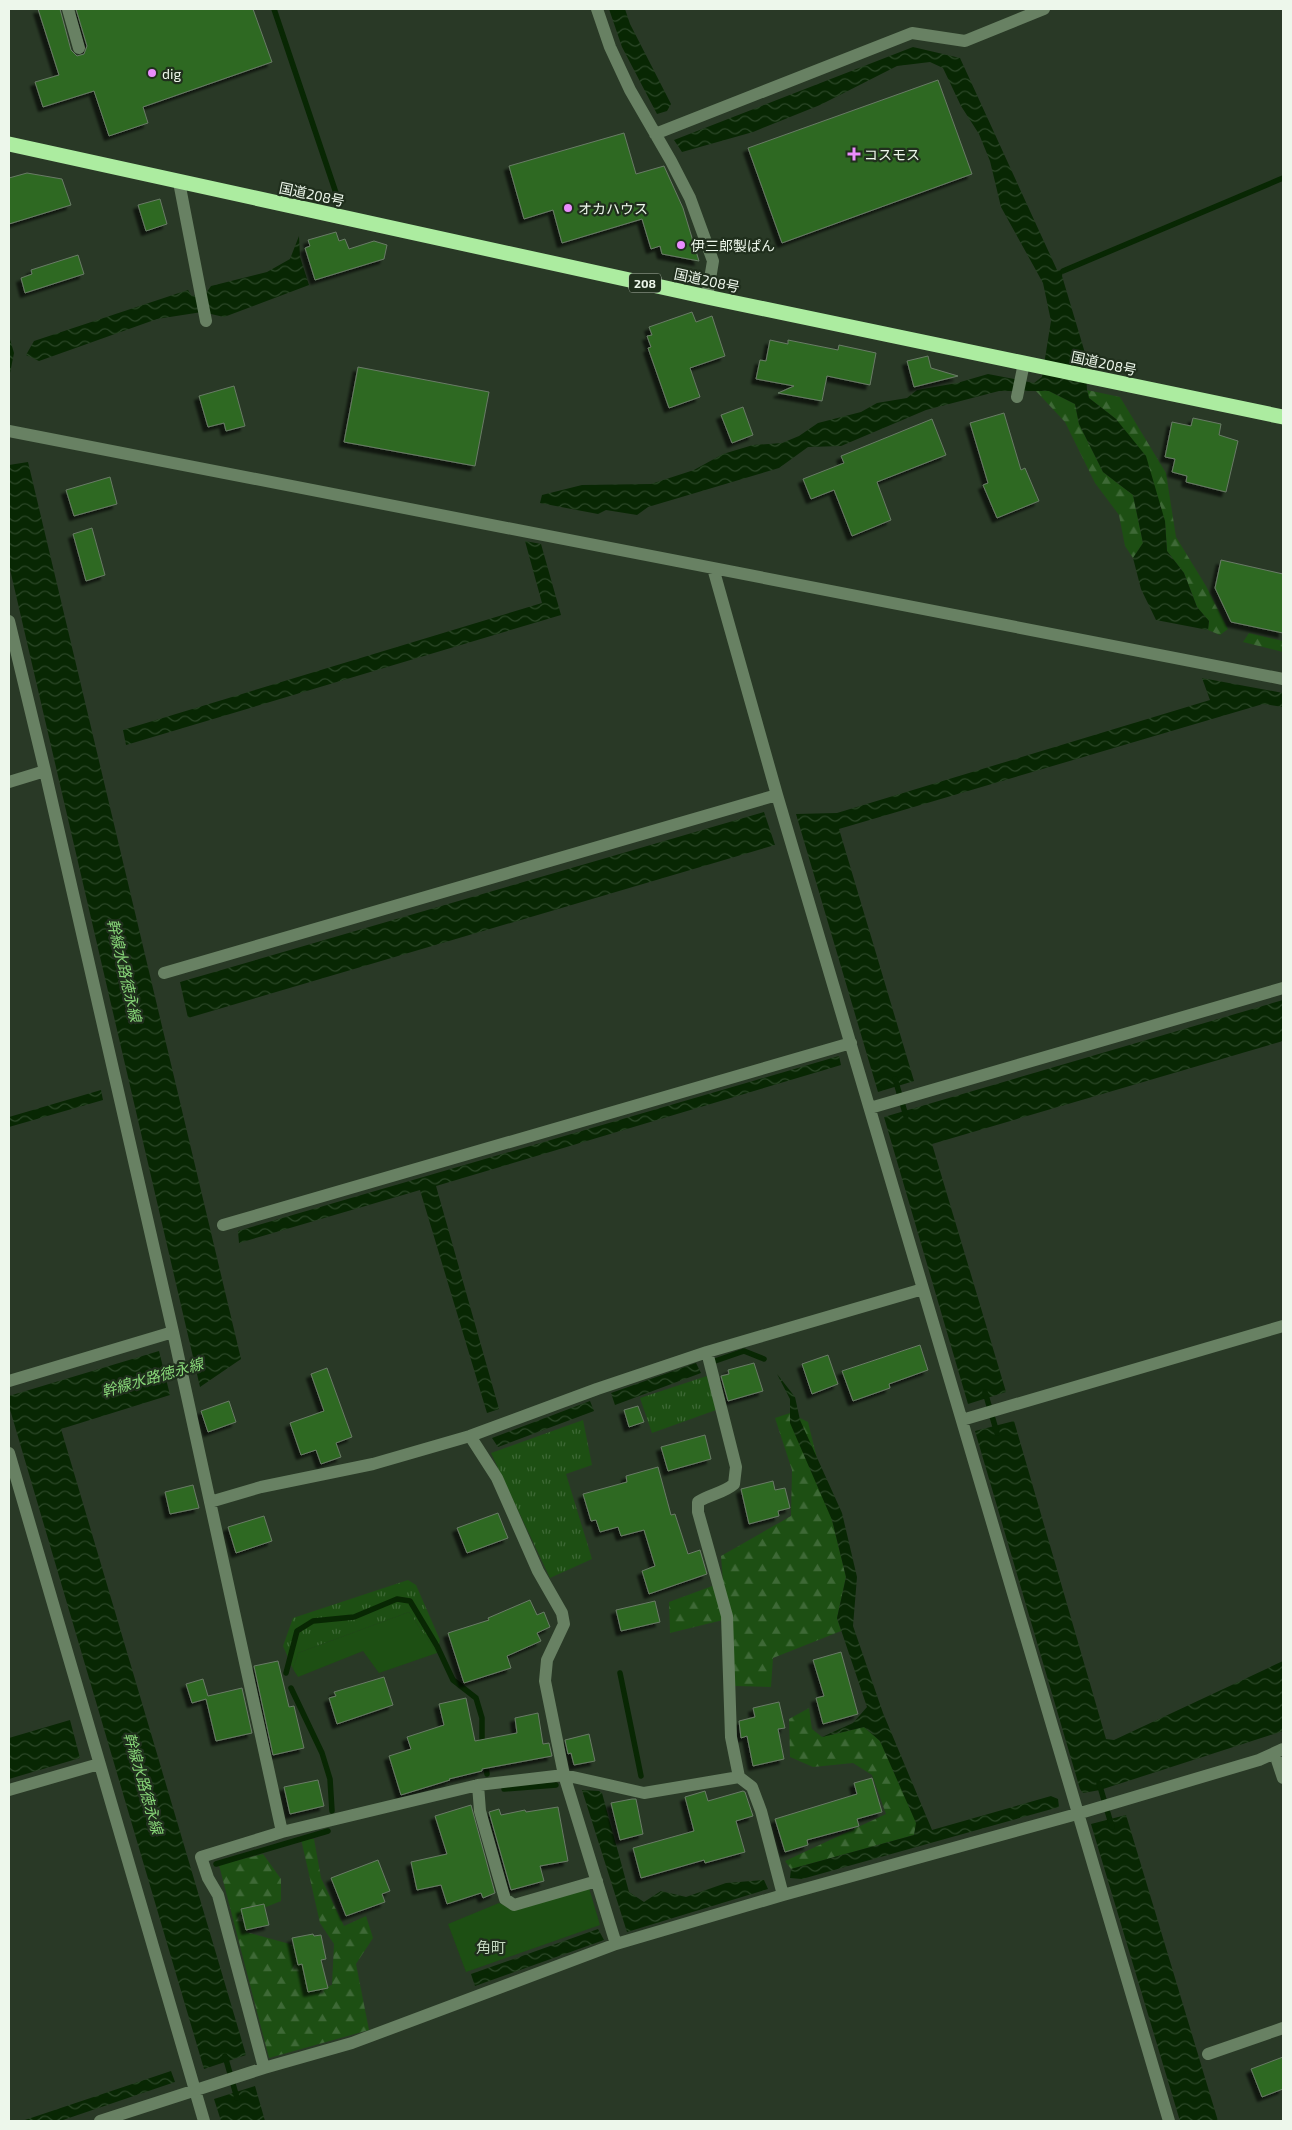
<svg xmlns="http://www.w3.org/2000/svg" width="1292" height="2130" viewBox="0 0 1292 2130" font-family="'Exo 2','Noto Sans JP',sans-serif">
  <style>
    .grass { fill: url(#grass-tufts) }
    .forest { fill: url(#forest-firs) }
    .green { fill: #1d4f13 }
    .water { fill: url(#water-waves) }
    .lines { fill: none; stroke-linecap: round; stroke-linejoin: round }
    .stream { stroke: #082703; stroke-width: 5.5 }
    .building { fill: #2e6923; stroke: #697b66; filter: url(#shadow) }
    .minor { stroke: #688163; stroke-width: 12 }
    .highway { stroke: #aceca0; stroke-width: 15 }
    .poi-dot { fill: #ea8dfd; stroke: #202f1d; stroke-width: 2 }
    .labels { text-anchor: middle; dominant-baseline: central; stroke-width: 4.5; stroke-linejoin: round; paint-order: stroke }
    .shield { fill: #202f1d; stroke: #b0bbad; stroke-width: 1 }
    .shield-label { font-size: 12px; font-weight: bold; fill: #edf7eb }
    .poi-label { font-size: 14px; fill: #edf7eb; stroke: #202f1d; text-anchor: start }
    .street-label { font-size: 14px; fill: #edf7eb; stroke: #202f1d }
    .water-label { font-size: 15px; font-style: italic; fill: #87d678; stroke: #202f1d }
    .neighbourhood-label { font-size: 15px; fill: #c3d7bf; stroke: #202f1d }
  </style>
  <defs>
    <pattern id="grass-tufts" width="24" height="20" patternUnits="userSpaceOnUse" patternTransform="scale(1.25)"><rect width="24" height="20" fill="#1d4f13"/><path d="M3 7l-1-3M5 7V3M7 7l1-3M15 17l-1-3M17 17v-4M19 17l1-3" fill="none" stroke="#3e6936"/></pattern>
    <pattern id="forest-firs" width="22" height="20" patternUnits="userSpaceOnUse" patternTransform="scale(1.25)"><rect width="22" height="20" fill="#1d4f13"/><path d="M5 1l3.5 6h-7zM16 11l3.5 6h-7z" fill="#3e6936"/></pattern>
    <pattern id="water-waves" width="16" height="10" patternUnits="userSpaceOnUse" patternTransform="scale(1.25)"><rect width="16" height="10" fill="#082703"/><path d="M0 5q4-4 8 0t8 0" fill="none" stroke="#2c4728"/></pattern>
    <filter id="shadow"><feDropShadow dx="-4.5" dy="4.5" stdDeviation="1" flood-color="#0009"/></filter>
  </defs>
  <rect width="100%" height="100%" fill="#293926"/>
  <!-- grass -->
  <path class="grass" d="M707,1376l9,34 -64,23 -12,-35z
    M583,1420l9,45 -26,9 26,85 -42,19 -59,-125z
    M408,1580l8,5 24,55 -3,13 -28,-41 -111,41 -5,16 -10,-23 10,-28z"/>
  <!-- forest -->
  <path class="forest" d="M1035,390l14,1 26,13 4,20 24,48 30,23 10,48 -10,15 -8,-12 -6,-31 -24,-32 -30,-61z
    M1087,390l33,7 46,76 10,64 30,49 22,43 -8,6 -12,-5 1,-9 -12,-14 -13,-34 -17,-22 -2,-30 -49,-102 -27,-21z
    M1249,633l34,8v11l-40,-10z
    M790,1413l18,9 38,155 -9,41 4,13 -68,27 -2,29 -36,-1 -12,-66 -53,13 -1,-31 54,-20 -2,-26 70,-40 1,-46 -17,-52z
    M809,1708l3,21 10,8 42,-10 16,14 37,82 -3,12 -123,34 -6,-8 101,-47 -14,-39 -19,-12 -40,4 -23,-10 -1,-38z
    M301,1839h13l7,39 23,48 22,-10 7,22 -17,26 13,66 -100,28 -50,-193 44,-11 18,25v22l-27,11 -8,20 55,15 14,43 17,-5 2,-41 -14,-21z"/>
  <!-- green -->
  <path class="green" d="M409,1612l28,41 -58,20 -16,-22 -65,26 -5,-8 5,-16z
    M589,1888l11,37 -134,47 -18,-48 51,-21 17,6z"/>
  <!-- water -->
  <path class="water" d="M609,9h16l5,15 41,80 -4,7 -10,3 -35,-67z
    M913,47l47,11 97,212 6,1 -1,5 23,77 2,37 2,8 27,21 30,37 19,65 2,30 17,22 13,34 12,14 -1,9 -52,-10 -15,-31 -8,-31 10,-15 -10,-48 -30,-23 -24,-48 -4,-20 -26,-13h-50l-73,19 -85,36 -33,1 -29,21 -131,39 -11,8 -31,-5 -8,4 -58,-11 2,-8 40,-10 69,-1 43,-14 29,-16 30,-9 29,-2 17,-7 19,-13 43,-11 16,-9 30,-5 10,-8 40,-7 31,-9 46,9 8,-6 9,-56 -8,-38 -42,-76 -11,-46 -11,-27 -18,-28 -18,-38 -13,-6 -33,4 -77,39 -67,27 -71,20 -8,-12z
    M299,236l1,21 9,28 -85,32 -22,-5 -45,7 -118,42 -13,-6 8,-14 154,-51 4,6 14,-3 5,-7 56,-14 23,-13z
    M9,336l5,17 -5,25z
    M28,462l213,897 -41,28 -191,-822v-100z
    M525,541l16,3 20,71 -435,130 -3,-15 419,-127z
    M1202,678l81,15v14l-20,-3 -424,125 75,252 -36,11 -82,-278 41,-1 373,-113z
    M764,812l11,33 -587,173 -8,-36z
    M1283,1000v41l-351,103 74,248 -38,12 -84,-287z
    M839,1056l2,9 -405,121 63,223 -12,4 -67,-223 -181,53 -1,-12z
    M101,1090l2,10 -94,27v-10z
    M159,1351l11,44 -109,34 185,626 -42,14 -195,-663v-10z
    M696,1363l5,10 -86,32 -4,-12z
    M777,1374l18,23 5,23 42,93 15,64 -4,49 30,87 49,117 119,-34 7,3 1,8 -257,72 -12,-1 1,-9 123,-34 2,-12 -36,-82 -16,-14 -42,10 31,-14 14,-16 -30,-89 9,-41 -14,-57 -42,-97v-24z
    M590,1401l4,10 -96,36 -6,-9z
    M1014,1421l92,318 8,1 169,-79v70l-183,59 -17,3 -3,-4 -105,-358z
    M70,1720l10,38 -71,21v-41z
    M582,1790l17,1 3,2 27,99 15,10 17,-11 25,6 40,-14 38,-3 4,9 -141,43z
    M1126,1815l92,306h-38l-89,-297z
    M598,1929l6,11 -129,46 -4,-12z
    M171,2071l4,11 -115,39h-38z
    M255,2086l10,35h-44l-7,-22z"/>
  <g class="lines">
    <!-- stream -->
    <path class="stream" d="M274,9l63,187
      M1063,271l220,-93
      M895,1079l11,37
      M715,1361l29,-10 20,8
      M159,1375l41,-12
      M985,1392l12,41
      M286,1673l11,-42 16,-10 41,-4 43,-18 13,2 27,45 16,34 23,18 6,20v29
      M620,1673l21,103
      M291,1688l31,65 8,26 2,32
      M485,1761l2,13
      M1099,1783l13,44
      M504,1789l52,-4
      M216,1864l112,-33
      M225,2056l12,42"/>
  </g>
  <!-- building -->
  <path class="building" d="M38,9h22l11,41 6,6 7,-2 3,-8 -11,-37h177l19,53 -129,45 5,16 -39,13 -15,-45 -51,16 -8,-25 24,-7z
    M938,80l34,94 -190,69 -34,-95z
    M624,133l12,41 28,-8 19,42 16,53 -37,-7 -2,-8 -9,3 -9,-30 -80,24 -9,-33 -29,9 -15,-53z
    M27,173l35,6 9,26 -62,19v-46z
    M160,199l7,25 -21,7 -8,-26z
    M336,232l3,9 6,-2 4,10 25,-8 13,4 -3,14 -69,21 -10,-32 5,-2 -2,-6z
    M78,255l6,19 -59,19 -4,-15 11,-4 -1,-4z
    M692,312l4,10 16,-6 13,40 -35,12 10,29 -31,11 -21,-60 3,-1 -4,-11 5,-1 -3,-8z
    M770,340l18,4v-4l50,10 1,-5 37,8 -6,32 -43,-9 -5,25 -44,-8 16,-7 -38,-7 4,-19 6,1z
    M928,356l3,12 27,8 -44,11 -7,-26z
    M358,367l131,25 -14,74 -131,-24z
    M234,386l11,40 -19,5 -2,-8 -16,4 -9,-31z
    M743,407l10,28 -21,8 -11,-28z
    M1004,413l17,57 4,-2 14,33 -42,17 -14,-33 5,-2 -18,-60z
    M1193,418l28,6 -2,11 19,6 -12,51 -40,-10 1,-6 -15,-4 3,-13 -10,-2 7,-35 19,4z
    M932,419l14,36 -69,27 14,38 -39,16 -18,-46 -23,9 -8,-20 41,-16 -3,-7z
    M110,477l7,27 -43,12 -8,-26z
    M92,528l13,47 -19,6 -13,-47z
    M1221,560l62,14v59l-52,-11 -16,-34z
    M920,1345l8,25 -39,14 1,4 -37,13 -11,-30z
    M828,1355l10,29 -26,10 -10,-30z
    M754,1363l9,28 -35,10 -7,-25 8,-2 -1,-4z
    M327,1368l25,69 -16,6 5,14 -20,7 -5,-14 -15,5 -11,-32 34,-12 -13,-37z
    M229,1401l7,21 -28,10 -7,-21z
    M638,1406l6,16 -15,5 -5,-17z
    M705,1435l6,24 -43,12 -7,-24z
    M658,1467l13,48 4,-1 13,40 12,-4 7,24 -58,20 -7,-23 13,-5 -11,-36 -23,6 -3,-9 -18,5 -4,-12 -5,1 -8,-27 44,-12 -1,-6z
    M773,1481l2,9 10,-2 5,20 -12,3 1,5 -30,8 -8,-35z
    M193,1485l6,23 -29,6 -5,-22z
    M498,1513l10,25 -41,15 -10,-25z
    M264,1516l8,25 -36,12 -8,-26z
    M530,1600l7,15 7,-3 6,15 -13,6 4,8 -34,15 4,12 -47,15 -16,-50 41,-13 -1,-2z
    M655,1601l5,21 -39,9 -5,-21z
    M841,1652l17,62 -35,10 -7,-26 8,-2 -11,-36z
    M278,1661l11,46 5,-1 10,42 -31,7 -19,-89z
    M384,1677l9,28 -56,19 -8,-26 7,-2 -2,-4z
    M203,1679l5,17 34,-8 10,45 -36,8 -10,-42 -14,4 -6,-19z
    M466,1698l9,43 42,-8 -2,-15 23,-5 5,31 6,-1 3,13 -70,13v2l-33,8 1,1 -49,15 -12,-39 22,-7 -4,-12 37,-12 -5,-21z
    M779,1702l6,26 -7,1 6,30 -31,7 -6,-30 -6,2 -2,-17 16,-4 -2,-9z
    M589,1734l6,27 -21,4 -3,-12 -3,1 -3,-14z
    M872,1778l10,34 -25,7 2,7 -52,14 1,5 -23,7 -10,-33 82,-25 -3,-11z
    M318,1780l6,26 -34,8 -6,-27z
    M705,1791l3,10 35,-10 2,1 8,24 -17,5 9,31 -40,11 -1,-3 -63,18 -8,-30 61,-17 -9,-34z
    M632,1799h4l7,35 -23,6 -9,-37z
    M471,1805l24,88 -12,5 -2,-5 -34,11 -6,-19 -24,5 -6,-28 36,-8 -12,-38z
    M558,1807l10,54 -28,5 4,15 -33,9 -22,-78 10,-3 2,6 24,-5 1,2z
    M378,1860l12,31 -8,3 3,8 -39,14 -15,-38z
    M264,1904l5,21 -23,5 -5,-21z
    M313,1934l1,2 7,-1 5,24 -5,1 7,28 -20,4 -6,-28 -4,1 -6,-27z
    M1283,2057v32l-21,8 -11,-28z"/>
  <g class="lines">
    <!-- minor -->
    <path class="minor" d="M68,9l11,39
      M597,9l13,38 20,43 41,71 19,37 23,63 -6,36
      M655,134l257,-101 53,8 79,-32
      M179,182l27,139
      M1017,397l7,-34
      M9,431l1274,248
      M713,568l64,227 392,1326
      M9,621l36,150 128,561 -164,49
      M9,782l36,-11
      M164,973l613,-178
      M870,1108l413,-120
      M223,1225l628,-182
      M173,1332l109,500
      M707,1352l29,115 -2,17c-10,9 -24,10 -36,18v10l29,104 4,121 8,40
      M962,1420l321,-94
      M470,1436l27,42 41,93 24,42 2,11 -17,36 -2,21 19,94 52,169
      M9,1453l195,668
      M210,1502l51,-15 112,-23 97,-28 127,-47 110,-37 216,-63
      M1275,1754l8,24
      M478,1785l2,26 25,88 9,6 83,-24
      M9,1790l90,-26
      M1208,2054l75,-26
      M264,2068l-46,-173 -10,-17 -7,-21 81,-25 196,-47 86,-10 80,18 95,-16 13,10 9,24 22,84
      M100,2121l164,-53 88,-25 264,-99 167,-49 294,-81 182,-54 24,-11"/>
    <!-- highway -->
    <path class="highway" d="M9,144l698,153 576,120"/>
  </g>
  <!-- markers -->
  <g class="poi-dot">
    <circle cx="152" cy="73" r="5"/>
    <path d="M851.5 146.5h5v5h5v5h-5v5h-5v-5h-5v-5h5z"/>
    <circle cx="568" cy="208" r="5"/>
    <circle cx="681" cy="245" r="5"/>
  </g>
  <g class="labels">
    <!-- shield labels -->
    <rect class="shield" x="629" y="273.5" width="32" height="19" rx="4"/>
    <g class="shield-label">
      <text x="645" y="283">208</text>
    </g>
    <!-- poi labels -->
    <g class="poi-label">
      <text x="162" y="73">dig</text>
      <text x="864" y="154">コスモス</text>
      <text x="578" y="208">オカハウス</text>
      <text x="691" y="245">伊三郎製ぱん</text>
    </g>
    <!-- street labels -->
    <g class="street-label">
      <text transform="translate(312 194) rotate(12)">国道208号</text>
      <text transform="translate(707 280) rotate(12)">国道208号</text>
      <text transform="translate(1104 363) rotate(12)">国道208号</text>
    </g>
    <!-- water labels -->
    <g class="water-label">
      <text transform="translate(125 970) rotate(77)">幹線水路徳永線</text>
      <text transform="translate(152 1377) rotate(-16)">幹線水路徳永線</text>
      <text transform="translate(144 1783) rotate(74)">幹線水路徳永線</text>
    </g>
    <!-- neighbourhood labels -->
    <g class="neighbourhood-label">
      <text x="491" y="1947">角町</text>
    </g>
  </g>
  <!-- border -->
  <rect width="1292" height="2130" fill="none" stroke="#edf7eb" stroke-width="20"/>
</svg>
